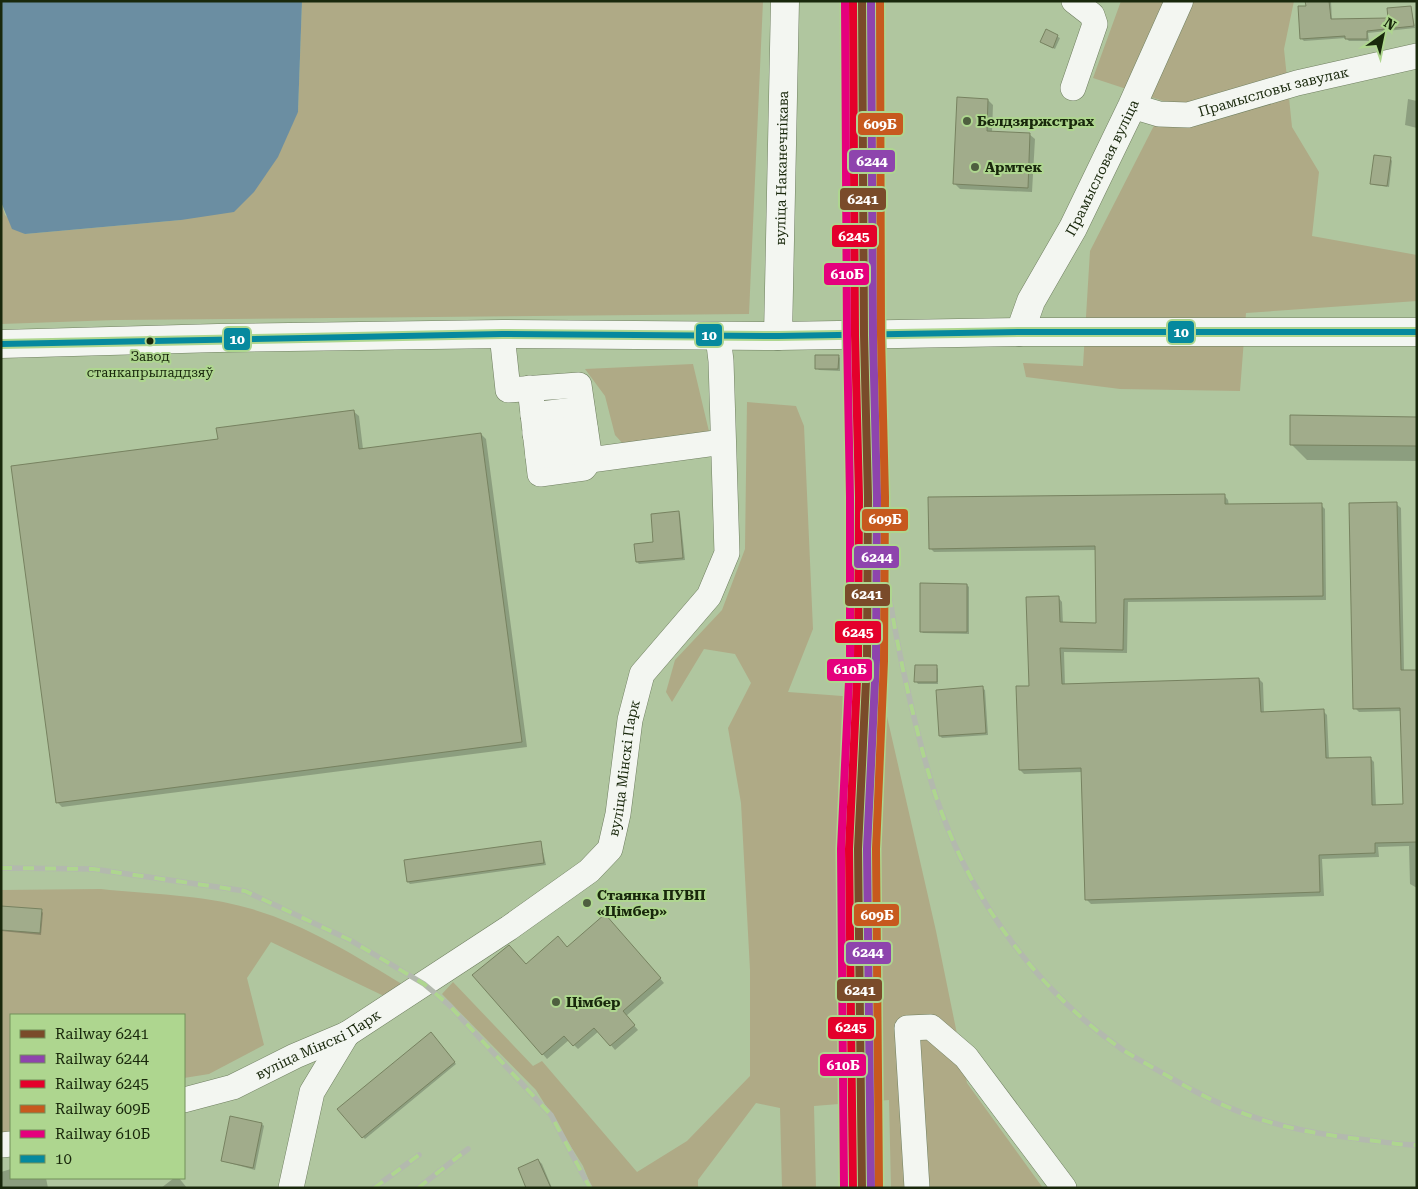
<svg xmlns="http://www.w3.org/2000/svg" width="1418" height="1189" viewBox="0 0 1418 1189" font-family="'Roboto Serif',serif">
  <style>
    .green { fill: #afaa86 }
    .water { fill: #6b8ea2 }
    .shadow { fill: #0003 }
    .building { fill: #a1ac8b; stroke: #778260 }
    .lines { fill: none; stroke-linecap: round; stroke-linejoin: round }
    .minor-casing { stroke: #6f7f60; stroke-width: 26 }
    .major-casing { stroke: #6f7f60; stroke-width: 29 }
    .minor { stroke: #f3f6f1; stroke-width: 25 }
    .major { stroke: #f3f6f1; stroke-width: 28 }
    .rail-casing { stroke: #b3b9ae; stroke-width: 5.5 }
    .rail { stroke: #aed68f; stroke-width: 4; stroke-dasharray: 11; stroke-linecap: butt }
    .bus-1-casing { stroke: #aed68f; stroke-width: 10 }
    .bus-1 { stroke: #06899e; stroke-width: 6 }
    .rail-1-casing { stroke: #aed68f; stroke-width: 11 }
    .rail-2-casing { stroke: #aed68f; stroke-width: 11 }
    .rail-3-casing { stroke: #aed68f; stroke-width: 11 }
    .rail-4-casing { stroke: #aed68f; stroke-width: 11 }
    .rail-5-casing { stroke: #aed68f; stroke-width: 11 }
    .rail-1 { stroke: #7a4b2a; stroke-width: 8 }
    .rail-2 { stroke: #8e44ad; stroke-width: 8 }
    .rail-3 { stroke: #e4002b; stroke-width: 8 }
    .rail-4 { stroke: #c7591e; stroke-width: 8 }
    .rail-5 { stroke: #e5007d; stroke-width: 8 }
    .poi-dot { fill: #4e5f3f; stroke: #aed68f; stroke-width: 2 }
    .bus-dot { fill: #19280c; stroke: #aed68f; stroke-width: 2 }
    .labels { text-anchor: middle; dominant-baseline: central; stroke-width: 4; stroke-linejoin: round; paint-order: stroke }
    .bus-label { font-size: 13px; fill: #19280c; stroke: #aed68f }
    .street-label { font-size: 14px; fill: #19280c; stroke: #aed68f }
    .poi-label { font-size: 14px; font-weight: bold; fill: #19280c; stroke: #aed68f; text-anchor: start }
    .line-badge { stroke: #aed68f; stroke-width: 2 }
    .badge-label { font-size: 14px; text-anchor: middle; font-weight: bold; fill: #fff }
  </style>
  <rect width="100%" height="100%" fill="#b0c69f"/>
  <!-- green -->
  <path class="green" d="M302,1h461l-14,313 -633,6 -115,4v-122l4,13 20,19 156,-14 117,-108z
    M1121,1h173l-10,48 8,78 27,45 -7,64 105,19v46l-171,12 -6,78 -120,-2 -94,-12 -3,-14 60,3 7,-115 76,-149 -73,-24z
    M693,364l18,76 -86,6 -10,-11 -10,-39 -20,-27z
    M747,402l49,4 8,20 9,203 -25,63 95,7 53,232 31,152 76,105h-152l-2,-88 -75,6 2,82h-34l-2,-80 -24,-5 -58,77v8h-106l-9,-22 -47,-76 -94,-96 11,-12 80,84 9,-5 95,111 50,-31 63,-65v-106l-9,-167 -13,-75 23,-45 -16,-29 -31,-5 -32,53 -6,-10 9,-32 47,-50 23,-61z
    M101,889c46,5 103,6 147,19 55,15 108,48 157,78l-19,11 -115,-55 -24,36 17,67 -55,29 -25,4v-63h-173v122l-10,1v-248z"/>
  <!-- water -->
  <path class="water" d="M1,1h301l-4,111 -20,45 -24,35 -20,20 -53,8 -156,14 -13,-5 -11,-27z"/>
  <!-- shadow -->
  <path class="shadow" d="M1307,1h24l1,20 57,-2 22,-12 4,21 -47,5 1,8h-20l-3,-3 -42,3 -3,-3z
    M1046,31l14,7 -5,11 -11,-5z
    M1408,99l9,2v27l-12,-3z
    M988,100l5,5 -1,27 37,2 6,5 -3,53 -72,-3 -5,-5z
    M1390,158l2,3 -3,26 -15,-2 -2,-2z
    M838,356l2,2v13l-21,-1 -2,-2z
    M353,411l6,5 4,33 118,-15 5,5 41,308 -465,60 -5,-5 162,-361z
    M1417,418v43l-110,-1 -16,-16z
    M1224,495l4,5 1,6 92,-1 4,4 1,91 -198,2 -1,51 -63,-1 1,34 194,-7 4,4 1,30 59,-2 4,4 2,44 41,-1 4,4 2,44 28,-1 -3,-94 -42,1 -4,-4 41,-204 5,4 3,163h13v217l-7,-4 -1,-38 -31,1 1,10 -57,2 2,37 -233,8 -4,-4 -5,-128 -58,2 -4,-4 11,-83 27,-90 4,5 1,22h34l-1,-74 -162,2 -4,-4z
    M678,512l2,2 5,46 -46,4 -2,-2 18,-19z
    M967,585l2,2v47l-46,-1 -2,-2z
    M936,666l2,3v15h-20l-2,-3z
    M982,688l3,2 3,45 -46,3 -2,-2z
    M541,843l5,22 -136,19 -2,-2z
    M1,907l40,3 2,3 -2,22 -40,-4z
    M609,920l55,63 -38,33 12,14 -23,20 -16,-19 -21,18 -9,-9 -22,19 -73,-84 52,-9 42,-17z
    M433,1036l23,28 -91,75 -2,-2z
    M262,1124l2,2 -9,44 -33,-9z
    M538,1160l4,4 10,24h-24z
    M11,1169v9h35l2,10h-47v-16z
    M174,1178h5l8,10h-26z"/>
  <!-- building -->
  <path class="building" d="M1305,1h24l2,18 57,-1 -1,-10 24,-2 3,20 -47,5v8h-22v-3l-45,3 -2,-33h8z
    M1046,29l12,6 -5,13 -13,-6z
    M957,97l31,2 -1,32 43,2 -2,55 -75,-4z
    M1374,155l17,2 -4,29 -17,-2z
    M815,355h24l-1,14h-23z
    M354,410l5,39 122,-16 41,309 -466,61 -45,-337 207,-27 -2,-11z
    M1290,415l127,2v29l-127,-1z
    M1225,494v10l97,-1 1,93 -199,3 -1,51 -63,-2 2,36 197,-6 2,34 63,-3 2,49 45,-1 1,48 31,-1 -3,-96 -47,1 -4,-206 48,-1 4,168h16v172l-42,1v10l-56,2 1,37 -235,8 -4,-132 -62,2 -3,-84h13l-3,-89 33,-1 1,26 36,1 -1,-77 -166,3 -1,-52z
    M679,511l4,47 -47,4 -2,-18 19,-2 -2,-28z
    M920,583l47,1v48h-47z
    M915,665h22v17h-23z
    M983,686l3,47 -47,3 -3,-46z
    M541,841l3,22 -137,19 -3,-22z
    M1,906l41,3 -2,24 -39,-3z
    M605,914l56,64 -38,33 12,14 -25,21 -16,-18 -21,18 -9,-10 -22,19 -70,-80 37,-30 17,19 32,-28 9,11z
    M431,1032l24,30 -93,76 -25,-29z
    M230,1116l32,7 -9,45 -32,-7z
    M538,1159l13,29h-25l-8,-20z"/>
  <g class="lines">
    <defs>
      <g id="minor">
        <path d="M1073,88l22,-64 -3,-9 -18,-14"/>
        <path id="s1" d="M1132,106l27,8 29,1 109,-32 120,-27"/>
        <path d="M502,334l6,56 71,-5 11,75 133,-18"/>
        <path d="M530,388l10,86 44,-6 6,-8"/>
        <path d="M533,415l49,-6"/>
        <path d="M535,434l50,-6"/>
        <path d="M538,456l50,-6"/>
        <path id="s2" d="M184,1100l49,-13 62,-31 52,-22 162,-106 80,-57 21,-22 8,-35 12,-94 12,-46 67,-78 18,-43 -6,-192 -3,-25"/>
        <path d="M1,1145l10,-1"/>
        <path d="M291,1188l21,-96 35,-58"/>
        <path d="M917,1188l-10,-160 24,-1 35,30 98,131"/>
      </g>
      <g id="major">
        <path id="s3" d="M1020,332l11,-31 42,-73 59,-122 47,-105"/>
        <path id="s4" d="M778,336l7,-335"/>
        <path d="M1,344l217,-6 284,-4 276,2 242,-4h397"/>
      </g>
    </defs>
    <!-- minor casing -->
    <use href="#minor" class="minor-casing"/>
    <!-- major casing -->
    <use href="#major" class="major-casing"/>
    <!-- minor -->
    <use href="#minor" class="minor"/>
    <!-- major -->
    <use href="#major" class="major"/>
    <defs>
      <path id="rail" d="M874,91l8,455c7,55 17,109 30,163 8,33 16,67 28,99 34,96 99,184 183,242 14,9 29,17 43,25 67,40 115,55 193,64 19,2 38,6 58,6
        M1,868l92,1 152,22 105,49 74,44 25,21 102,110 39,73
        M374,1188l45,-33
        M418,1188l50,-39
        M843,1188l15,-339"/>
    </defs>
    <!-- rail casing -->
    <use href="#rail" class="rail-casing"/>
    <!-- rail -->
    <use href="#rail" class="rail"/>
    <defs>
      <path id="bus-1" d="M1,344l501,-10 276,2 242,-4h397"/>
    </defs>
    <!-- bus-1 casing -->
    <use href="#bus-1" class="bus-1-casing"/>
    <!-- bus-1 -->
    <use href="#bus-1" class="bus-1"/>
    <defs>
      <path id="rail-1" d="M862,1188l-4,-339 9,-189 1,-163 -4,-162 -2,-334"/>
      <path id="rail-2" d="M871,1188l-4,-339 9,-189 1,-163 -4,-162 -2,-334"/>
      <path id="rail-3" d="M853,1188l-4,-339 9,-189 1,-163 -4,-162 -2,-334"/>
      <path id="rail-4" d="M879,1188l-3,-339 8,-188 1,-164 -4,-162 -1,-334"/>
      <path id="rail-5" d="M844,1188l-3,-339 9,-189v-163l-3,-162 -2,-334"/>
    </defs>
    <!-- rail-1 casing -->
    <use href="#rail-1" class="rail-1-casing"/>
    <!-- rail-2 casing -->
    <use href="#rail-2" class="rail-2-casing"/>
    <!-- rail-3 casing -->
    <use href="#rail-3" class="rail-3-casing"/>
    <!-- rail-4 casing -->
    <use href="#rail-4" class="rail-4-casing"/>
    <!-- rail-5 casing -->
    <use href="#rail-5" class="rail-5-casing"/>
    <!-- rail-1 -->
    <use href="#rail-1" class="rail-1"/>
    <!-- rail-2 -->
    <use href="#rail-2" class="rail-2"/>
    <!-- rail-3 -->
    <use href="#rail-3" class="rail-3"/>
    <!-- rail-4 -->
    <use href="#rail-4" class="rail-4"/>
    <!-- rail-5 -->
    <use href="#rail-5" class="rail-5"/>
  </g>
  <!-- markers -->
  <g class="poi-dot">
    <circle cx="967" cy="121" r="5"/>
    <circle cx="975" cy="167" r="5"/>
    <circle cx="587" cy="903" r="5"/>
    <circle cx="556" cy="1002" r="5"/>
  </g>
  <circle class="bus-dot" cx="150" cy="341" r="4.5"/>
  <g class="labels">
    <!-- bus labels -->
    <g class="bus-label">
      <text x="150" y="356">Завод<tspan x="150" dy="16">станкапрыладдзяў</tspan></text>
    </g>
    <!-- street labels -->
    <g class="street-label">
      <text stroke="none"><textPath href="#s1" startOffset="146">Прамысловы завулак</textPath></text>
      <text stroke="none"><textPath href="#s3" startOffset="184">Прамысловая вуліца</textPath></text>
      <text stroke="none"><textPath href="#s4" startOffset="168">вуліца Наканечнікава</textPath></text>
      <text stroke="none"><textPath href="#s2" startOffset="581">вуліца Мінскі Парк</textPath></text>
      <text stroke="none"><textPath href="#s2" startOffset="146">вуліца Мінскі Парк</textPath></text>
    </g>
    <!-- poi labels -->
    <g class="poi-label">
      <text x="977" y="121">Белдзяржстрах</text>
      <text x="985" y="167">Армтек</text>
      <text x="597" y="895">Стаянка ПУВП<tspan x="597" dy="16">«Цімбер»</tspan></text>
      <text x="566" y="1002">Цімбер</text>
    </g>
  </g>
  <g class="line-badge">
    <rect x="857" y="112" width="47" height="24" rx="5" fill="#c7591e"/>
    <rect x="848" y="149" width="48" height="24" rx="5" fill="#8e44ad"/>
    <rect x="839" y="187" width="48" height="24" rx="5" fill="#7a4b2a"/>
    <rect x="831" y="224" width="47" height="24" rx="5" fill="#e4002b"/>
    <rect x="823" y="262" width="47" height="24" rx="5" fill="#e5007d"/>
    <rect x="1167" y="320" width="28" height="24" rx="5" fill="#06899e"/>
    <rect x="695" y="323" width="28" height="24" rx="5" fill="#06899e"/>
    <rect x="223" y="327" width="28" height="24" rx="5" fill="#06899e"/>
    <rect x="861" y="508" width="48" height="24" rx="5" fill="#c7591e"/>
    <rect x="853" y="545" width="47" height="24" rx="5" fill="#8e44ad"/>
    <rect x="844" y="583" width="47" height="24" rx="5" fill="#7a4b2a"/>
    <rect x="834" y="620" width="48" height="24" rx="5" fill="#e4002b"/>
    <rect x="826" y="658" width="47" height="24" rx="5" fill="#e5007d"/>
    <rect x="853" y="903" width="47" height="24" rx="5" fill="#c7591e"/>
    <rect x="845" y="941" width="47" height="24" rx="5" fill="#8e44ad"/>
    <rect x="836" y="978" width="47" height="24" rx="5" fill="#7a4b2a"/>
    <rect x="827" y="1016" width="48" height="24" rx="5" fill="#e4002b"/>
    <rect x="819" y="1053" width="48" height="24" rx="5" fill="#e5007d"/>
  </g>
  <g class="badge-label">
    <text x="880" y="129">609Б</text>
    <text x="872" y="166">6244</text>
    <text x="863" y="204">6241</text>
    <text x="854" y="241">6245</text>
    <text x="847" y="279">610Б</text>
    <text x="1181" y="337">10</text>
    <text x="709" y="340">10</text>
    <text x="237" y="344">10</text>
    <text x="885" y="524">609Б</text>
    <text x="877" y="562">6244</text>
    <text x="867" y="599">6241</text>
    <text x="858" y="637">6245</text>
    <text x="850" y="674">610Б</text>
    <text x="877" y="920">609Б</text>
    <text x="868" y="957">6244</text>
    <text x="860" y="995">6241</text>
    <text x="851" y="1032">6245</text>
    <text x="843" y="1070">610Б</text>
  </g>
  <!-- border -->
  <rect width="1418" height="1189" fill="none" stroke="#19280c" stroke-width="5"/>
  <!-- legend -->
  <rect x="10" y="1014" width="175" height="165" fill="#aed68f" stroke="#72905b"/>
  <rect x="20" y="1030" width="25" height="8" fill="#7a4b2a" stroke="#72905b"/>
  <text x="55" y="1039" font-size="15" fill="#19280c">Railway 6241</text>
  <rect x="20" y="1055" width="25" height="8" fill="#8e44ad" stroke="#72905b"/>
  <text x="55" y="1064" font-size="15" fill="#19280c">Railway 6244</text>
  <rect x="20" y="1080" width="25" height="8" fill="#e4002b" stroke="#72905b"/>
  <text x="55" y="1089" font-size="15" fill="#19280c">Railway 6245</text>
  <rect x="20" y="1105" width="25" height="8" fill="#c7591e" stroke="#72905b"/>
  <text x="55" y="1114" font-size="15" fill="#19280c">Railway 609Б</text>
  <rect x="20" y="1130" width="25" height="8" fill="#e5007d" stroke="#72905b"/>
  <text x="55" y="1139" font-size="15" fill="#19280c">Railway 610Б</text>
  <rect x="20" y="1155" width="25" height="8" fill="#06899e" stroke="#72905b"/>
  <text x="55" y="1164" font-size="15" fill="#19280c">10</text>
  <!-- north arrow -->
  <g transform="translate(1383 35) rotate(33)" stroke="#aed68f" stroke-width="4" paint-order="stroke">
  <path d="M0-4L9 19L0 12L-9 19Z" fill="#19280c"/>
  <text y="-8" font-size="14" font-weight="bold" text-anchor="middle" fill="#19280c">N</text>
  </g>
</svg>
